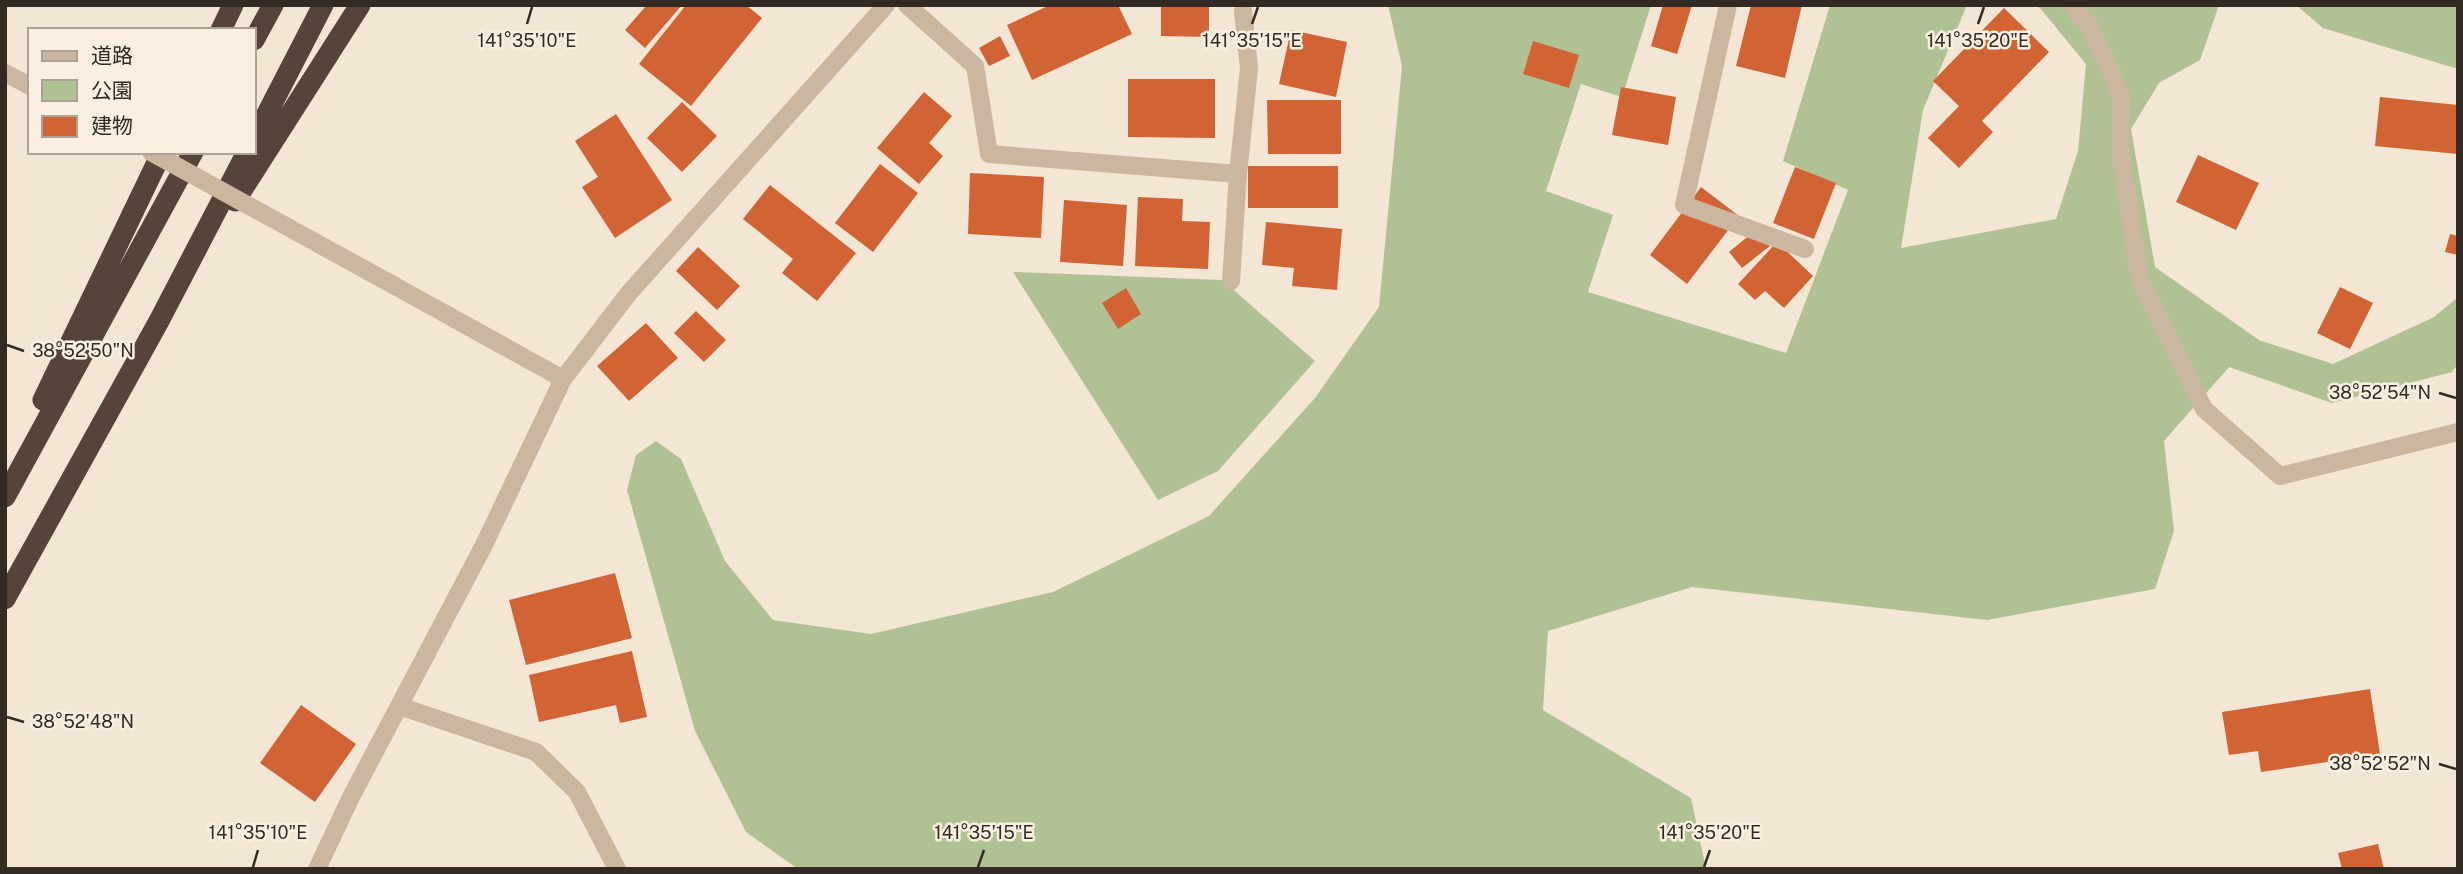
<svg xmlns="http://www.w3.org/2000/svg" width="2463" height="874" viewBox="0 0 2463 874" font-family="'Public Sans','Noto Sans JP',sans-serif">
  <style>
    .green { fill: #b0c294 }
    .building { fill: #d16334 }
    .lines { fill: none; stroke-linecap: round; stroke-linejoin: round }
    .minor { stroke: #cbb6a0; stroke-width: 18 }
    .motorway { stroke: #56443a; stroke-width: 21 }
    .minor-bridge { stroke: #cbb6a0; stroke-width: 18 }
    .ticks { fill: none; stroke: #342a24; stroke-width: 2.5 }
    .ticks-label { font-size: 18px; text-anchor: middle; fill: #342a24; stroke: #faf0e1; stroke-width: 5; stroke-linejoin: round; paint-order: stroke }
  </style>
  <rect width="100%" height="100%" fill="#f3e6d4"/>
  <!-- green -->
  <path class="green" d="M1388,5h263l-29,92 -41,-13 -35,107 67,24 -25,77 198,61 62,-163 -65,-29 47,-156h137l-44,105 -22,138 155,-29 22,-68 8,-87 -46,-56 -10,-3h189l-19,55 -41,23 -28,46 24,138 104,73 74,24 101,-47 24,-20v67l-6,8 -120,31 -103,-36 -65,74 10,90 -19,58 -168,31 -295,-33 -144,44 -5,79 148,88 15,71h-908l-52,-37 -51,-101 -68,-241 9,-35 20,-14 25,18 44,102 48,59 98,14 182,-42 156,-76 106,-118 64,-91 23,-241z
    M2296,5h162v64l-135,-41z
    M1013,272l209,8 93,81 -97,110 -60,29z"/>
  <!-- building -->
  <path class="building" d="M647,5h35l-37,43 -20,-18z
    M686,5h60l16,13 -71,88 -52,-42z
    M1050,5h68l14,29 -100,46 -25,-55z
    M1663,5h29l-15,49 -26,-8z
    M1751,5h51l-17,73 -49,-12z
    M1161,7h48v30l-48,-1z
    M2004,8l45,44 -67,69 11,11 -34,36 -31,-30 31,-32 -26,-25z
    M1291,30l56,12 -11,55 -57,-13z
    M1000,36l10,20 -21,10 -10,-18z
    M1533,41l46,14 -10,33 -46,-14z
    M1128,79h87v59l-87,-1z
    M1621,87l55,10 -8,48 -56,-10z
    M924,92l28,24 -23,27 14,13 -24,28 -42,-36z
    M2380,97l78,8v49l-83,-8z
    M1267,100h74v54h-73z
    M682,102l35,34 -35,36 -35,-34z
    M616,114l56,86 -57,38 -33,-51 16,-10 -23,-36z
    M2198,155l61,28 -23,47 -60,-28z
    M880,164l38,29 -45,59 -38,-29z
    M1248,166h90v42h-90z
    M1795,167l41,16 -22,56 -41,-16z
    M970,173l74,4 -3,61 -73,-4z
    M770,185l86,68 -39,48 -35,-28 11,-14 -50,-40z
    M1701,187l38,29 -52,68 -37,-29z
    M1138,197l45,2 -1,22 28,1 -2,47 -73,-3z
    M1064,200l63,5 -4,61 -63,-4z
    M1266,222l76,7 -5,61 -45,-4 2,-18 -32,-3z
    M1757,229l13,17 -28,22 -13,-16z
    M2450,234l8,2v19l-13,-3z
    M1777,242l36,34 -29,32 -19,-17 -10,9 -17,-16z
    M698,247l42,39 -23,24 -41,-39z
    M2340,287l33,16 -23,46 -33,-16z
    M1126,288l15,26 -23,15 -16,-26z
    M696,311l30,29 -22,22 -30,-29z
    M646,323l32,35 -49,43 -32,-35z
    M615,573l17,65 -106,27 -17,-65z
    M632,651l15,66 -27,6 -4,-18 -77,17 -10,-47z
    M2370,689l10,65 -119,18 -3,-21 -29,4 -7,-43z
    M301,705l55,39 -41,58 -55,-39z
    M2378,844l6,25h-42l-4,-16z"/>
  <g class="lines">
    <!-- minor -->
    <path class="minor" d="M907,5l68,61 14,88 249,20
      M1728,5l-44,200 121,44
      M2072,5l18,22 31,68v61l19,124 64,129 76,67 178,-44
      M5,73l25,13
      M1231,281l7,-107 11,-106 -6,-57
      M395,286l168,93
      M399,706l137,46 41,40 40,77
      M317,869l34,-72 133,-252 79,-166 66,-86 257,-288"/>
    <!-- motorway -->
    <path class="motorway" d="M221,30l12,-25
      M254,40l19,-35
      M254,139l69,-134
      M235,201l125,-196
      M43,400l119,-248
      M5,497l188,-345
      M5,599l154,-278 88,-169"/>
    <!-- minor-bridge -->
    <path class="minor-bridge" d="M151,152l244,134"/>
  </g>
  <!-- ticks -->
  <path class="ticks" d="M527,24l5,-17M1252,24l6,-17M1978,24l6,-17M7,345l17,6M2439,393l17,5M7,717l17,5M2439,764l17,5M253,867l5,-17M978,867l6,-17M1704,867l6,-17"/>
  <g class="ticks-label">
    <text x="527" y="47">141°35'10"E</text>
    <text x="1252" y="47">141°35'15"E</text>
    <text x="1978" y="47">141°35'20"E</text>
    <text x="83" y="357">38°52'50"N</text>
    <text x="2380" y="399">38°52'54"N</text>
    <text x="83" y="728">38°52'48"N</text>
    <text x="2380" y="770">38°52'52"N</text>
    <text x="258" y="839">141°35'10"E</text>
    <text x="984" y="839">141°35'15"E</text>
    <text x="1710" y="839">141°35'20"E</text>
  </g>
  <!-- border -->
  <rect width="2463" height="874" fill="none" stroke="#342a24" stroke-width="14"/>
  <!-- legend -->
  <rect x="28" y="28" width="228" height="126" fill="#faf0e1" stroke="#aba195" stroke-width="2"/>
  <rect x="42" y="51" width="35" height="10" fill="#cbb6a0" stroke="#aba195" stroke-width="2"/>
  <text x="91" y="63" font-size="21" fill="#342a24">道路</text>
  <rect x="42" y="80" width="35" height="21" fill="#b0c294" stroke="#aba195" stroke-width="2"/>
  <text x="91" y="98" font-size="21" fill="#342a24">公園</text>
  <rect x="42" y="116" width="35" height="21" fill="#d16334" stroke="#aba195" stroke-width="2"/>
  <text x="91" y="133" font-size="21" fill="#342a24">建物</text>
</svg>
